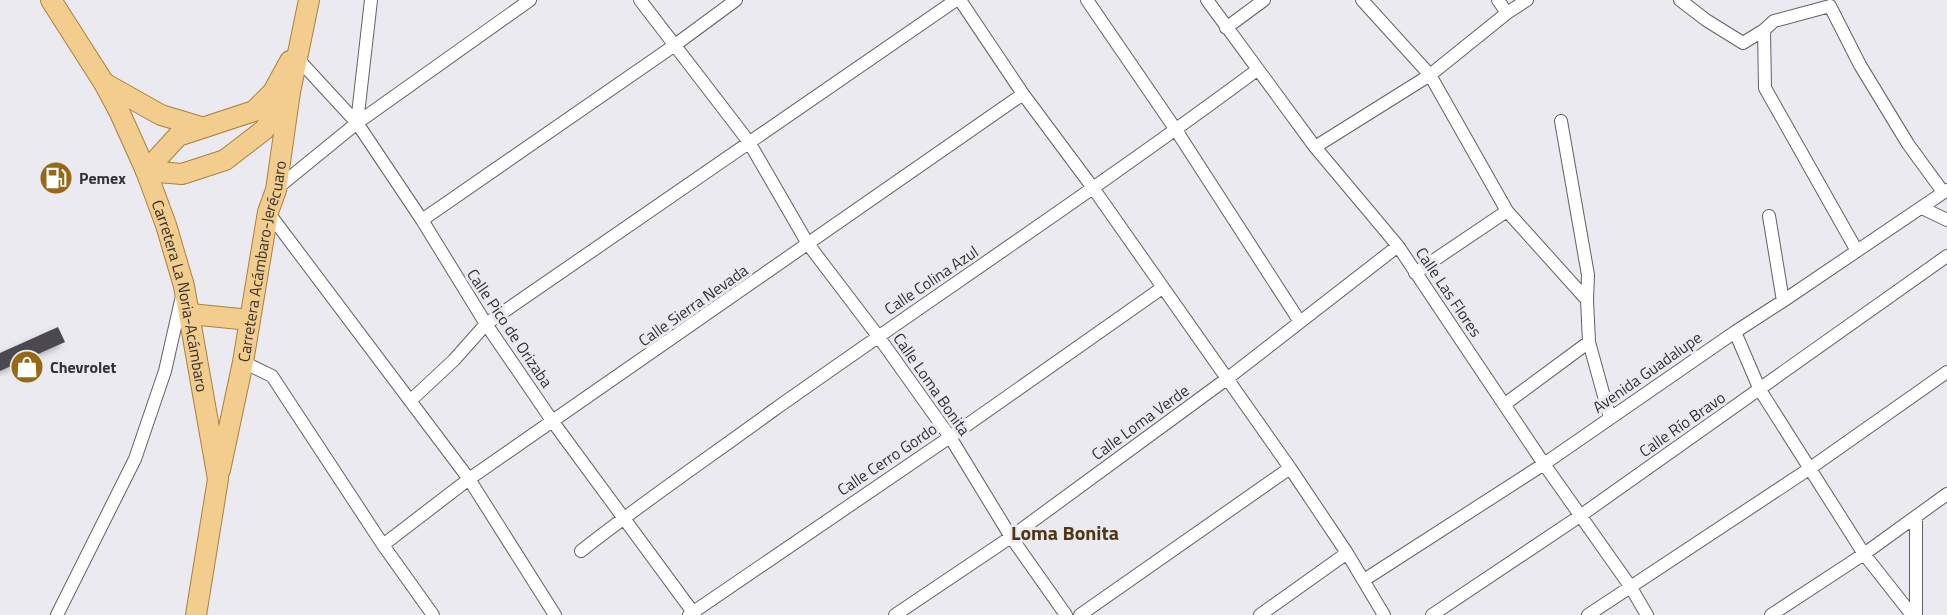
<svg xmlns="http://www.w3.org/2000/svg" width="1947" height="615" viewBox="0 0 1947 615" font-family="'Titillium Web',sans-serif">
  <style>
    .building { fill: #4b4a4f; filter: url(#shadow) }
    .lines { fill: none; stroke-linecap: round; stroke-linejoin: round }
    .minor-casing { stroke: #626166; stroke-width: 14 }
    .primary-casing { stroke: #a9813c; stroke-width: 22 }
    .minor { stroke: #fff; stroke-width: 12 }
    .primary { stroke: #f2cd8d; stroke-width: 20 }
    .labels { text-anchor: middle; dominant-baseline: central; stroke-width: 6; stroke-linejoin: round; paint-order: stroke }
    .poi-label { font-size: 16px; font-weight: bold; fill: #313033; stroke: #ebeaf0; text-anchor: start }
    .street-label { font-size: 16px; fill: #313033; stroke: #ebeaf0 }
    .quarter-label { font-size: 20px; font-weight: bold; fill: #4d3813; stroke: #ebeaf0 }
  </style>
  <defs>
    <filter id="shadow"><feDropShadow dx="-4" dy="4" stdDeviation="3" flood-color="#0004"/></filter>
  </defs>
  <rect width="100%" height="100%" fill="#ebeaf0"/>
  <!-- building -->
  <path class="building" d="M58,327l7,15 -65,29v-18z"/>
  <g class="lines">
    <defs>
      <path id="minor" d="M640,0l109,142 59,102 70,92 72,101 61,100 55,78
        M960,0l63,94 70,94 197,280 57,85 37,62
        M1087,0l89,130 124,192
        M1207,0l108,147 83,99 146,218 86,122 17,29
        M1362,0l68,75 77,136 80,89 2,42 21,76
        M1498,0l9,13
        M1680,0l26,20 37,23 21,-13 10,-9 56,-15 30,59 48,79 35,48
        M1226,28l38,-28
        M1764,30l1,58 92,163
        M298,59l59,64 65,97 64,104 67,98 142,193
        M1561,121l27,154 -1,25
        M357,123l14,-123
        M1315,147l115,-72 77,-62 20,-13
        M276,189l81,-66 173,-123
        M1922,208l25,12
        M268,212l201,267 86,136
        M1769,216l14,85
        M422,220l253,-175 61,-45
        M1415,273l92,-62
        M1735,332l25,58 104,164 48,61
        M243,362l29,14 111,169 50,70
        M410,401l44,-41 32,-36 470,-324
        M1505,404l84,-62
        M383,545l86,-66 554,-385
        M581,551c62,-49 127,-93 190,-139 162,-115 327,-224 486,-342
        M1364,580l180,-116 191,-132 48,-31 164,-111
        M57,615l78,-156 30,-88 17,-75
        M689,615l261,-178 212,-149
        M895,615l116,-78 217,-159 170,-132
        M1080,615l210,-147
        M1260,615l87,-62
        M1432,615l148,-99 367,-260
        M1588,615l221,-146 138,-97
        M1771,615l93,-61 83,-60
        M1916,615v-98"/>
      <g id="primary">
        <path id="s1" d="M51,0l53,83 15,28 27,60 20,54 18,61 34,193 -22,136"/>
        <path d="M104,83l57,32 40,12"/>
        <path d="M146,171l32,-35 76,-25 19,-19 17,-31"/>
        <path d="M146,171l36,3 43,-14 39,-30 23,-34"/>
        <path d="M190,314l60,6"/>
        <path id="s2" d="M220,470l23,-108 25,-150 8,-22 14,-98 19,-92"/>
      </g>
    </defs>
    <!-- minor casing -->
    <use href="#minor" class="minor-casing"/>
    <!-- primary casing -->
    <use href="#primary" class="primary-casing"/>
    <!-- minor -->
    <use href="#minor" class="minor"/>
    <!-- primary -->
    <use href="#primary" class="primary"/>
  </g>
  <!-- icons -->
  <defs>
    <symbol id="fuel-disc" viewBox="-11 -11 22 22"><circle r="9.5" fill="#956915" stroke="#ebeaf0"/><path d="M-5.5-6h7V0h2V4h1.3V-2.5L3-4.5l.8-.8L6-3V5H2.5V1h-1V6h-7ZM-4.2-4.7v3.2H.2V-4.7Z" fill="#fff"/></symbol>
    <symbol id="shop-disc" viewBox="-11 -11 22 22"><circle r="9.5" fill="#956915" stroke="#ebeaf0"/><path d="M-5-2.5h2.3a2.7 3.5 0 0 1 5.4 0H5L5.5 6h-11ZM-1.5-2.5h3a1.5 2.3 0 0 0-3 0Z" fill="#fff"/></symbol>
  </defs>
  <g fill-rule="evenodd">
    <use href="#fuel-disc" x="37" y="159" width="38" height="38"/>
    <use href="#shop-disc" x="8" y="348" width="38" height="38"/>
  </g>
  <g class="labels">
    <!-- poi labels -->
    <g class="poi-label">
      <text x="79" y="178">Pemex</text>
      <text x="50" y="367">Chevrolet</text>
    </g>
    <!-- street labels -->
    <g class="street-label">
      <text stroke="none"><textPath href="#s2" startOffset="213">Carretera Acámbaro-Jerécuaro</textPath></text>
      <text transform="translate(931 280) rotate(-34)">Calle Colina Azul</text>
      <text transform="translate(1449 292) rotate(56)">Calle Las Flores</text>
      <text stroke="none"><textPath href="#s1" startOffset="326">Carretera La Noria-Acámbaro</textPath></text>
      <text transform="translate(693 305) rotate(-35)">Calle Sierra Nevada</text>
      <text transform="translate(510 328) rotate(56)">Calle Pico de Orizaba</text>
      <text transform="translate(1647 372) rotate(-35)">Avenida Guadalupe</text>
      <text transform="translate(932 384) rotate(55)">Calle Loma Bonita</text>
      <text transform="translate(1140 422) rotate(-36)">Calle Loma Verde</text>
      <text transform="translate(1682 424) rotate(-35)">Calle Río Bravo</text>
      <text transform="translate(887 459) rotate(-34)">Calle Cerro Gordo</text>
    </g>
    <!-- quarter labels -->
    <g class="quarter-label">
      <text x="1065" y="532">Loma Bonita</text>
    </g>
  </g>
</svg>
